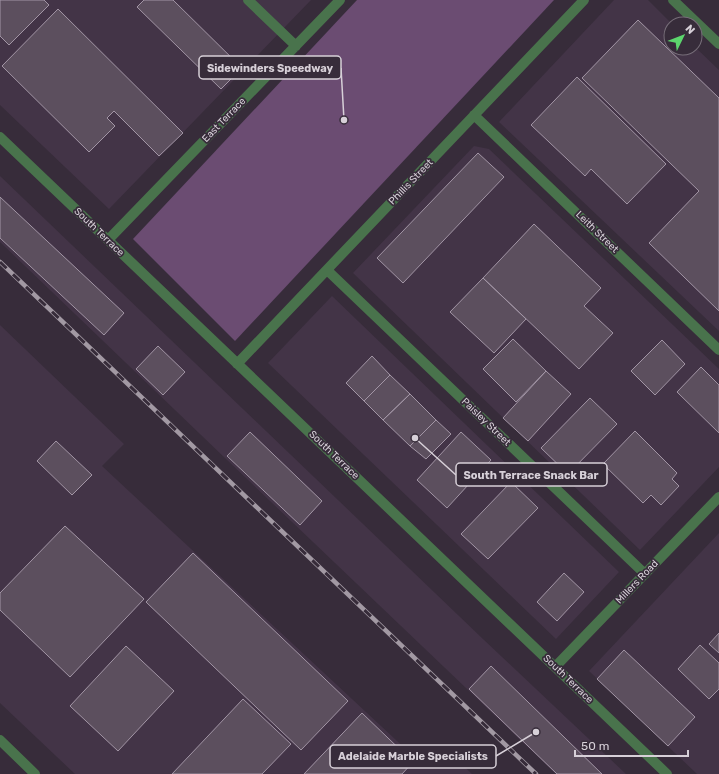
<svg xmlns="http://www.w3.org/2000/svg" width="719" height="774" viewBox="0 0 719 774" font-family="Rubik,sans-serif">
  <style>
    .built { fill: #433447 }
    .green { fill: #6b4c72 }
    .building { fill: #5c4f5e; stroke: #a295a5 }
    .lines { fill: none; stroke-linecap: round; stroke-linejoin: round }
    .minor { stroke: #49734c; stroke-width: 10 }
    .rail-casing { stroke: #a299a3; stroke-width: 4.5 }
    .rail { stroke: #372c3a; stroke-width: 3; stroke-dasharray: 9; stroke-linecap: butt }
    .labels { text-anchor: middle; dominant-baseline: central; stroke-width: 3.5; stroke-linejoin: round; paint-order: stroke }
    .street-label { font-size: 10px; fill: #d7d0d8; stroke: #372c3a }
    .leader { fill: none; stroke: #d7d0d8; stroke-width: 1.5 }
    .callout-dot { fill: #d7d0d8; stroke: #372c3a; stroke-width: 1.5 }
    .callout { fill: #372c3a; stroke: #d7d0d8; stroke-width: 1.5 }
    .callout-label { font-size: 11px; text-anchor: middle; font-weight: bold; fill: #d7d0d8 }
  </style>
  <rect width="100%" height="100%" fill="#372c3a"/>
  <!-- built -->
  <path class="built" d="M0,0h311l-202,209 -109,-104z
    M614,0h34l24,24 -1,24h24v-1l24,23v261l-220,-209z
    M474,146l15,3 230,220v98l-79,83 -287,-277z
    M0,176l483,463 143,135h-70l-331,-316 -225,-216z
    M332,296l287,276 -63,67 -288,-276z
    M0,325l124,119 -22,22 323,301 20,-19 27,26h-397l-75,-71z
    M719,533v241h-22l-108,-103z"/>
  <!-- green -->
  <path class="green" d="M357,0h197l-319,341 -102,-102z"/>
  <!-- building -->
  <path class="building" d="M0,0h44l5,5 -40,40 -9,-9z
    M144,0h29l69,68 -21,21 -84,-82z
    M58,9l125,124 -24,23 -45,-45 -7,7 8,8 -26,26 -87,-86z
    M638,20l81,78v213l-70,-68 50,-52 -117,-113z
    M577,77l89,87 -39,40 -36,-35 -6,7 -54,-51z
    M478,153l26,24 -101,106 -26,-25z
    M0,197l124,116 -20,22 -104,-97z
    M534,224l67,64 -17,18 29,27 -34,36 -96,-91z
    M483,278l43,41 -32,34 -44,-41z
    M513,339l33,32 -30,31 -33,-33z
    M662,340l23,24 -30,31 -24,-24z
    M158,346l27,26 -22,23 -27,-26z
    M372,356l18,19 -26,26 -18,-18z
    M701,367l18,18v48l-42,-41z
    M546,371l25,23 -43,47 -25,-23z
    M390,375l20,19 -27,26 -19,-19z
    M410,394l26,26 -26,26 -27,-26z
    M590,398l27,26 -49,50 -27,-26z
    M436,420l15,14 -25,25 -16,-13z
    M635,431l42,42 -5,6 7,7 -18,19 -10,-10 -8,8 -40,-39z
    M250,432l72,69 -22,24 -73,-69z
    M461,432l30,28 -44,48 -30,-28z
    M56,441l36,34 -20,20 -35,-34z
    M511,482l27,26 -50,51 -27,-25z
    M65,526l79,73 -74,78 -70,-67v-17z
    M193,553l155,148 -47,49 -155,-148z
    M564,573l20,19 -27,29 -20,-19z
    M719,633v20l-10,-9z
    M700,645l19,18v26l-10,10 -31,-30z
    M126,646l48,45 -56,60 -48,-45z
    M624,650l71,67 -27,29 -71,-67z
    M491,666l111,108h-45l-88,-85z
    M243,699l48,45 -29,30h-90z
    M362,713l51,49 -11,12h-98z"/>
  <g class="lines">
    <!-- minor -->
    <path class="minor" d="M248,0l48,46
      M673,0l46,44
      M474,115l245,235
      M0,137l667,637
      M108,240l232,-240
      M327,270l318,304
      M237,364l347,-364
      M555,667l164,-170
      M0,740l35,34"/>
    <defs>
      <path id="rail" d="M0,262l536,512"/>
    </defs>
    <!-- rail casing -->
    <use href="#rail" class="rail-casing"/>
    <!-- rail -->
    <use href="#rail" class="rail"/>
  </g>
  <g class="labels">
    <!-- street labels -->
    <g class="street-label">
      <text transform="translate(224 120) rotate(-46)">East Terrace</text>
      <text transform="translate(411 182) rotate(-46)">Phillis Street</text>
      <text transform="translate(99 232) rotate(44)">South Terrace</text>
      <text transform="translate(597 232) rotate(44)">Leith Street</text>
      <text transform="translate(486 422) rotate(44)">Paisley Street</text>
      <text transform="translate(334 455) rotate(44)">South Terrace</text>
      <text transform="translate(637 582) rotate(-46)">Millers Road</text>
      <text transform="translate(568 679) rotate(44)">South Terrace</text>
    </g>
  </g>
  <!-- callouts -->
  <path class="leader" d="M344 120L341 68M415 438L456 475M536 732L496 756"/>
  <g class="callout-dot">
    <circle cx="344" cy="120" r="4"/>
    <circle cx="415" cy="438" r="4"/>
    <circle cx="536" cy="732" r="4"/>
  </g>
  <g class="callout">
    <rect x="199" y="56" width="142" height="23" rx="4"/>
    <rect x="456" y="463" width="151" height="23" rx="4"/>
    <rect x="330" y="745" width="166" height="23" rx="4"/>
  </g>
  <g class="callout-label">
    <text x="270" y="72">Sidewinders Speedway</text>
    <text x="531" y="479">South Terrace Snack Bar</text>
    <text x="413" y="760">Adelaide Marble Specialists</text>
  </g>
  <!-- north arrow -->
  <g transform="translate(683 36) rotate(47)"><circle r="19" fill="#372c3a" stroke="#776e79"/>
  <path d="M0-3L7 15L0 10L-7 15Z" fill="#5cd56d"/>
  <text y="-6" font-size="11" font-weight="bold" text-anchor="middle" fill="#d7d0d8">N</text>
  </g>
  <!-- scale -->
  <path d="M575 750v6h113v-6" fill="none" stroke="#d7d0d8" stroke-width="2"/>
  <text x="581" y="750" font-size="12" fill="#d7d0d8" stroke="#372c3a" stroke-width="3" paint-order="stroke">50 m</text>
</svg>
